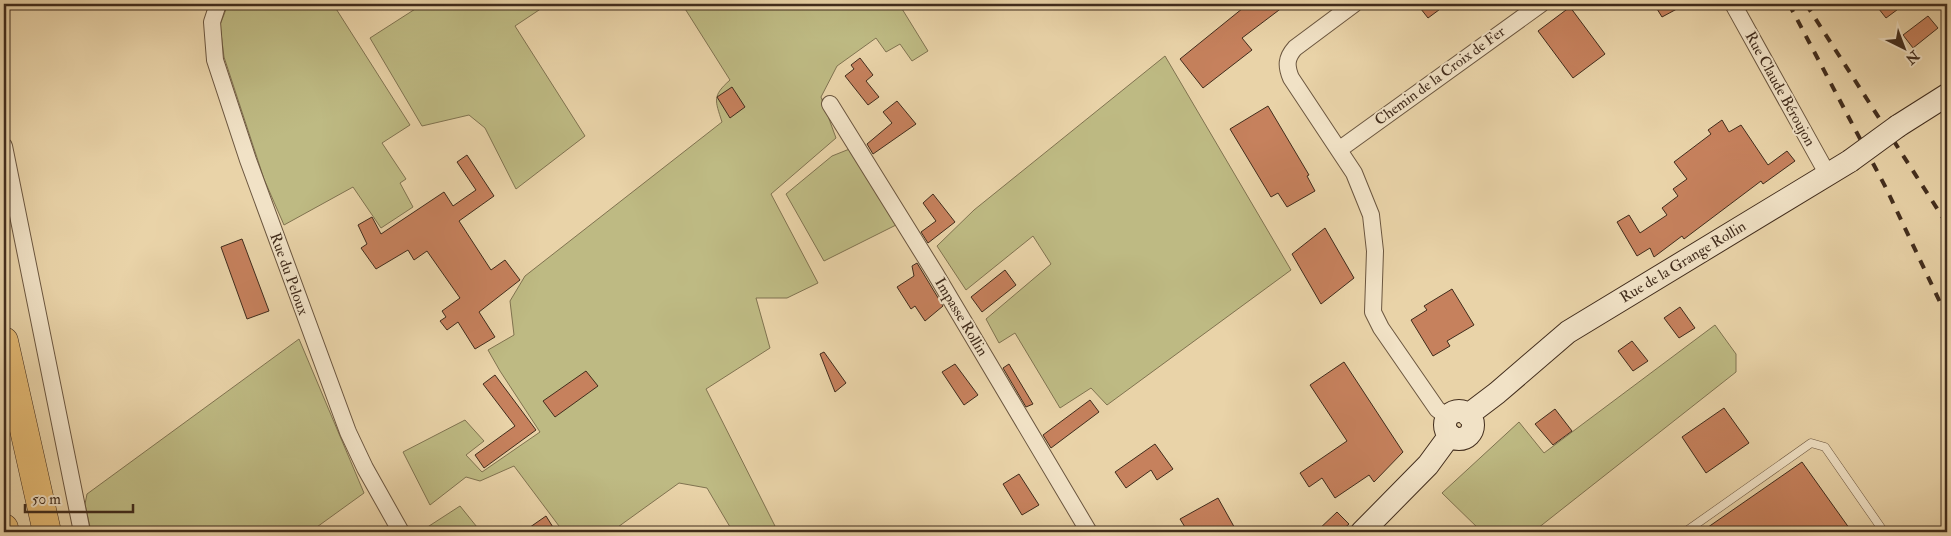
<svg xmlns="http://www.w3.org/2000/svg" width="1951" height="536" viewBox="0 0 1951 536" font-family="'IM FELL Double Pica',serif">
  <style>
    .green { fill: #beba83; stroke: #807350 }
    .building { fill: #c6815d; stroke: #412c1c }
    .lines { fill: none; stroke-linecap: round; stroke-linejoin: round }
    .service-casing { stroke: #6b563f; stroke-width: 9 }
    .minor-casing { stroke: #6b563f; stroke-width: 18 }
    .secondary-casing { stroke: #412c1c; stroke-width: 24 }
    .motorway-casing { stroke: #412c1c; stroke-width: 29 }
    .service { stroke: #f1e2c6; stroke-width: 8 }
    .minor { stroke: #f1e2c6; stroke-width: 16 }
    .secondary { stroke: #f1e2c6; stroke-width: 22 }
    .motorway { stroke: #e4ba74; stroke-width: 28 }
    .rail { stroke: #412c1c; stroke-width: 4; stroke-dasharray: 9 9; stroke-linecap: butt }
    .secondary-bridge-casing { stroke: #412c1c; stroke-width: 24; stroke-linecap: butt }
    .secondary-bridge { stroke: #f1e2c6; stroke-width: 22 }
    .labels { text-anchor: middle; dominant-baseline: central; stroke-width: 4; stroke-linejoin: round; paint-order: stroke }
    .street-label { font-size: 15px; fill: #412c1c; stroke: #f1e2c6 }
  </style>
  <rect width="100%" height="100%" fill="#e9d3a8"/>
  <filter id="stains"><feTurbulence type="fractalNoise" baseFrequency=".004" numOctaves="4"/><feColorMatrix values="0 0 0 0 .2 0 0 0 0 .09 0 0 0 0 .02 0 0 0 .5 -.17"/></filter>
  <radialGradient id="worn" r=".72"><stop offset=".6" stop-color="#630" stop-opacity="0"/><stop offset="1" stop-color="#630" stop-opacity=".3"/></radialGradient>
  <!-- green -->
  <path class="green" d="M228,4h105l77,121 -28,18 24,36 -6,4 13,24 -32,21 -28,-41 -69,38 -20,-46 -40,-122 -4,-32z
    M423,4h125l-33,22 70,110 -69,53 -31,-61 -16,-13 -47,11 -52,-88z
    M682,4h217l29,47 -16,10 -12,-17 -14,8 -10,-14 -39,28 -16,31 15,41 -65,56 47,89 -31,15h-31l14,50 -64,41 72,143h-45l-26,-44 -28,-5 -68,49h-59l7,-6 -45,-60 -34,15 -14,-4 -36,28 -27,-53 62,-32 19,21 -18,14 16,17 58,-40 -40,-61 -12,-21 26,-15 -4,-34 15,-25 197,-154c-7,-22 -10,-26 8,-42z
    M1165,56l126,214 -184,135 -16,-17 -31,20 -45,-75 -16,10 -13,-24 65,-55 -18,-28 -67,54 -29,-44 37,-36z
    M852,148l44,77 -72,36 -38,-67 46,-38z
    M1715,325l21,29v18l-203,160h-51l-40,-39 77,-71 25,31z
    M299,339l65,154 -54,39h-219l-6,-28 2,-10z
    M460,506l21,26h-52l-3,-4z"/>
  <!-- building -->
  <path class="building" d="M1248,4h39l-45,34 10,12 -49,38 -23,-29z
    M1417,4h30l-19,14z
    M1654,4h32l-24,13z
    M1875,4h30l-19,14z
    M1570,7l35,47 -32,24 -35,-47z
    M1928,16l10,12 -25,20 -10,-13z
    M860,58l13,17 -7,6 13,16 -11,8 -23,-29 9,-7 -3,-4z
    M732,87l13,20 -15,11 -13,-21z
    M897,101l19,23 -43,30 -6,-10 25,-21 -9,-11z
    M1268,106l41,69 -2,1 8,15 -28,16 -9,-14 -7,4 -41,-68z
    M1722,120l7,12 12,-7 27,40 19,-14 8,10 -32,23 -2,-3 -77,58 -2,-3 -28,21 -4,-9 -13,8 -20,-34 12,-7 11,18 27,-18 -5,-7 16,-12 -5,-7 14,-10 -13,-17 37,-28 -3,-4z
    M467,155l27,41 -35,25 32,49 14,-10 15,20 -41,32 16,25 -20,12 -17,-27 -11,8 -7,-9 6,-4 -4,-6 18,-13 -33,-47 -13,9 -6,-10 -32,19 -15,-21 6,-4 -9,-19 14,-8 9,17 63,-42 9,14 10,-7 13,-9 -19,-28z
    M933,194l22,28 -27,21 -7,-11 15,-11 -13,-18z
    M1325,228l29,50 -33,26 -29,-50z
    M242,239l27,72 -22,8 -26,-72z
    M917,263l26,43 -18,15 -10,-15 -4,3 -14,-22 17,-11 -2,-10z
    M1005,270l11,15 -34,27 -11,-15z
    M1452,289l22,36 -27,16 3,5 -17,10 -22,-36 16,-10 -3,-4z
    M1680,307l15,21 -16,10 -15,-20z
    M1632,341l16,20 -15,10 -15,-20z
    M824,352l22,31 -11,9 -15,-38z
    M1344,362l59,90 -29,30 -5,-7 -34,23 -13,-20 -13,9 -9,-14 47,-32 -37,-56z
    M955,364l23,31 -14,10 -22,-33z
    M1009,364l24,40 -7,3 -23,-39z
    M586,371l12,15 -43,31 -12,-16z
    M495,375l41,55 -52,38 -9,-13 40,-29 -32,-42z
    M1090,400l9,12 -48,36 -8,-13z
    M1724,408l25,35 -43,30 -24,-36z
    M1555,409l17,22 -19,14 -18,-21z
    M1155,444l18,25 -16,11 -6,-10 -25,18 -11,-16z
    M1802,462l50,70h-151z
    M1019,474l20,31 -17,10 -19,-31z
    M1218,498l19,34h-49l-8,-13z
    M1337,512l12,12 -9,8h-24z
    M546,516l10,16h-33z"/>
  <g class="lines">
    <defs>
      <path id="service" d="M1685,532l126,-89 14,4 59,85"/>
      <path id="minor" d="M218,4l-6,18 3,38 33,100 100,272 17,36 36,64
        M1354,4l-59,44c-9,10 -9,18 -4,30l63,95 17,42 4,36 -2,61 8,16 56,81 10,8
        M1733,4l95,171
        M830,104l105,169 154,259
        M4,146l78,386
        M1340,149l201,-145"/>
      <path id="secondary" d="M1898,126l49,-31
        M1445 425a14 14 0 1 1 28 0a14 14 0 1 1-28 0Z
        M1468,415l29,-22 71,-61 282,-171
        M1362,532l66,-67 22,-30"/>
      <path id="motorway" d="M4,341l43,191
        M4,528l1,4"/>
    </defs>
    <!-- service casing -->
    <use href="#service" class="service-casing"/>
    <!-- minor casing -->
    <use href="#minor" class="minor-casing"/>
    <!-- secondary casing -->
    <use href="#secondary" class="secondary-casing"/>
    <!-- motorway casing -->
    <use href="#motorway" class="motorway-casing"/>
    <!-- service -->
    <use href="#service" class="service"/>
    <!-- minor -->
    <use href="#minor" class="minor"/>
    <!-- secondary -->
    <use href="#secondary" class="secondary"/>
    <!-- motorway -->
    <use href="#motorway" class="motorway"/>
    <!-- rail -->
    <path class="rail" d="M1789,4l97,184 61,129
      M1806,4l141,220"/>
    <defs>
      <path id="secondary-bridge" d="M1850,161l48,-35"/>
    </defs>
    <!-- secondary-bridge casing -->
    <use href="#secondary-bridge" class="secondary-bridge-casing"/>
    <!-- secondary-bridge -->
    <use href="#secondary-bridge" class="secondary-bridge"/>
  </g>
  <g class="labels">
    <!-- street labels -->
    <g class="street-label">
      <text transform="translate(1440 76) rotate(-36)">Chemin de la Croix de Fer</text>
      <text transform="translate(1780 89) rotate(61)">Rue Claude Béroujon</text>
      <text transform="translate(1683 262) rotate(-31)">Rue de la Grange Rollin</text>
      <text transform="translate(289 274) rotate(70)">Rue du Peloux</text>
      <text transform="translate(961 317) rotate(59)">Impasse Rollin</text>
    </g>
  </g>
  <!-- margin -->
  <rect width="1951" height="536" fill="none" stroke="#e9d3a8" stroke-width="20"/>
  <rect x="5" y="5" width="1941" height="526" fill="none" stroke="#412c1c" stroke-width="2.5"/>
  <rect x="10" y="10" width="1931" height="516" fill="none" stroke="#412c1c"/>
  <!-- north arrow -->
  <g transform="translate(1904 48) rotate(138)" stroke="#f1e2c6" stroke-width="4" paint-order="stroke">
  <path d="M0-4L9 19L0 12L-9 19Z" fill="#412c1c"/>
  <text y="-8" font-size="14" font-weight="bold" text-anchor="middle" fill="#412c1c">N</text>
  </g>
  <!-- scale -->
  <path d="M25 504v8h108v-8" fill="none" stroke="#412c1c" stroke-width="2.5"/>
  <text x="32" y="504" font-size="15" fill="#412c1c" stroke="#f1e2c6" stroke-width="4" paint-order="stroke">50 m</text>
  <rect width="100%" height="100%" filter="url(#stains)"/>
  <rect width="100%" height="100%" fill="url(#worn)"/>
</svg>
